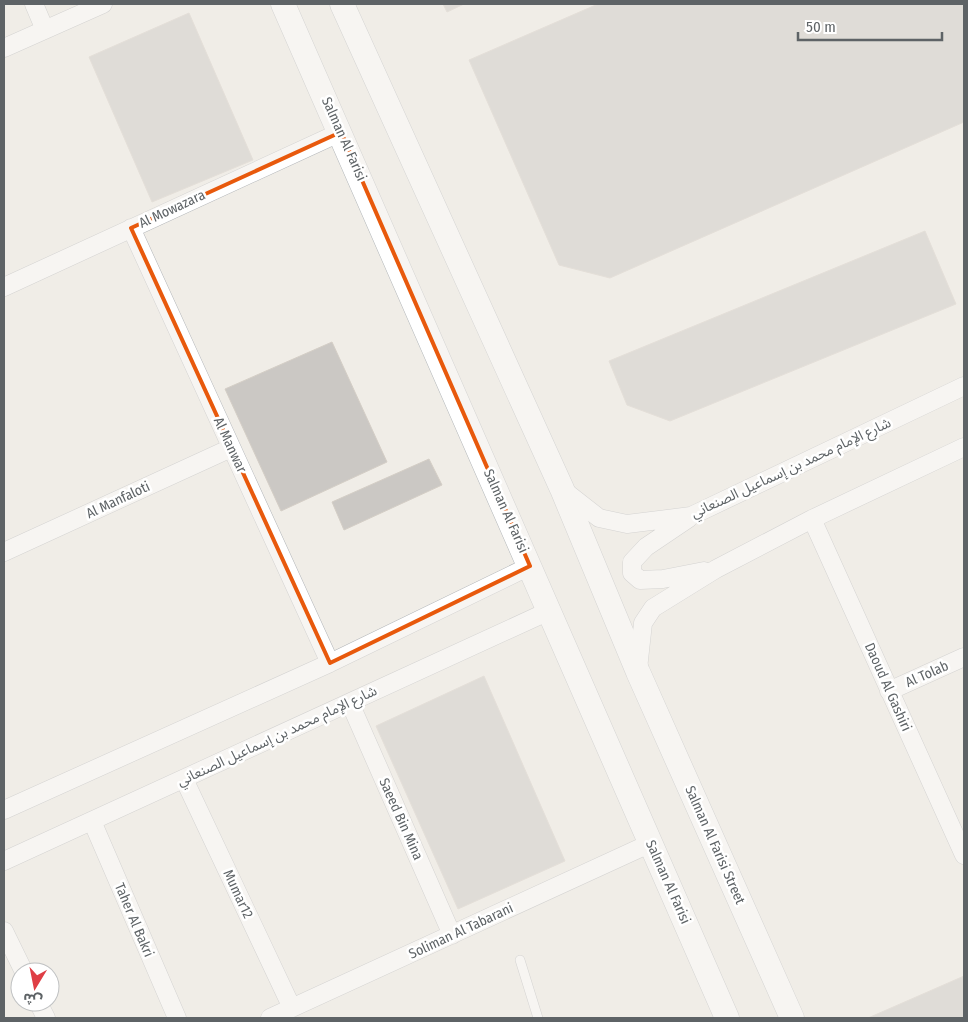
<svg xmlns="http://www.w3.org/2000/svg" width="968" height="1022" viewBox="0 0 968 1022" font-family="'Fira Sans Condensed','Noto Sans Arabic',sans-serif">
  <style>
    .building { fill: #cbc8c4; stroke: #d4cec6 }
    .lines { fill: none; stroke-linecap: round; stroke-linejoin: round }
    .lane-casing { stroke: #b2b5b8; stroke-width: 10 }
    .street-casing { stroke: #b2b5b8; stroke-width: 19 }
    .secondary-casing { stroke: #b3b7ba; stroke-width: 25 }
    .lane { stroke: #fff; stroke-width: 9 }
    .street { stroke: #fff; stroke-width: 18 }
    .secondary { stroke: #fff; stroke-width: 24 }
    .marked { fill: none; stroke: #e8590c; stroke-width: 4; stroke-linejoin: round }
    .labels { text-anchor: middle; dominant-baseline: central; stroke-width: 5; stroke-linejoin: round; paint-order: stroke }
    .street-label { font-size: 14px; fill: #5e6366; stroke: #fff }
  </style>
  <rect width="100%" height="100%" fill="#f0ede7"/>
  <!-- building -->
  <path class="building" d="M443,4h21l-17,8z
    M598,4h366v118l-354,156 -51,-13 -90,-205z
    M189,13l64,147 -101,42 -63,-145z
    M925,231l31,73 -286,117 -43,-16 -18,-44z
    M332,342l55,120 -106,49 -56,-122z
    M429,459l13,26 -98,45 -12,-28z
    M484,676l81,185 -107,48 -82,-183z
    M964,976v42h-96z"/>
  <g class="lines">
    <defs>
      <path id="lane" d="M520,960l18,58"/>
      <path id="street" d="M34,4l11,26
        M4,48l99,-44
        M131,228l199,435
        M4,287l337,-155
        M562,489l37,29 28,6 64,-8 273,-130
        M689,518l-43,29 -14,15v11l8,7 23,-1 41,-8
        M812,519l152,336
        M4,552l227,-104
        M638,669l5,-46 10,-15 63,-39 96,-50 152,-72
        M889,691l75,-34
        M350,703l102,232
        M184,779l108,229
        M4,810l326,-147 200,-97
        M92,821l85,197
        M4,861l545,-250
        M4,931l20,41
        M38,1002l8,16
        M270,1018l381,-175"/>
      <path id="secondary" d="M283,4l444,1014
        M342,4l220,485 76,183 154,346"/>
    </defs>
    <!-- lane casing -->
    <use href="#lane" class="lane-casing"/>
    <!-- street casing -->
    <use href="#street" class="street-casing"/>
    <!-- secondary casing -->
    <use href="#secondary" class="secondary-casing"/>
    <!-- lane -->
    <use href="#lane" class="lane"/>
    <!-- street -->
    <use href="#street" class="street"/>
    <!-- secondary -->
    <use href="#secondary" class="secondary"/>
  </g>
  <!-- marked area -->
  <path d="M0 0H968V1022H0ZM341,132l189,434 -200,97 -199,-435z" fill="#f0ede7" fill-opacity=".55" fill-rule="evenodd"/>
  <path class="marked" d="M341,132l189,434 -200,97 -199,-435z"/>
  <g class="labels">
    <!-- street labels -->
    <g class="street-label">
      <text transform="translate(344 139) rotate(66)">Salman Al Farisi</text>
      <text transform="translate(172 209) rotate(-25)">Al Mowazara</text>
      <text transform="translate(230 445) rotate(65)">Al Manwar</text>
      <text transform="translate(791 468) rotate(-25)">شارع الإمام محمد بن إسماعيل الصنعاني</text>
      <text transform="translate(118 500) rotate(-25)">Al Manfaloti</text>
      <text transform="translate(506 511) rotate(66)">Salman Al Farisi</text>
      <text transform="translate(927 674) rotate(-24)">Al Tolab</text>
      <text transform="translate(888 687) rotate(66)">Daoud Al Gashiri</text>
      <text transform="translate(277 736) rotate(-25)">شارع الإمام محمد بن إسماعيل الصنعاني</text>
      <text transform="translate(401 819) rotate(66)">Saeed Bin Mina</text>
      <text transform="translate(715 845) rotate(66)">Salman Al Farisi Street</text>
      <text transform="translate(668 882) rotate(66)">Salman Al Farisi</text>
      <text transform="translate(238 894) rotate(65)">Mumar12</text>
      <text transform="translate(134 920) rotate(67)">Taher Al Bakri</text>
      <text transform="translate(461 931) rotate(-25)">Soliman Al Tabarani</text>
    </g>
  </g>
  <!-- border -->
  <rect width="968" height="1022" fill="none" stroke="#5e6366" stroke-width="10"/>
  <!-- north arrow -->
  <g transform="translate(35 987) rotate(190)"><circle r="24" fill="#ffffff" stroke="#bfc1c2"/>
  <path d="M0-4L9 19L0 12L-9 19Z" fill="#df3e45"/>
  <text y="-8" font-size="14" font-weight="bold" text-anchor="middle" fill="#5e6366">ش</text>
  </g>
  <!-- scale -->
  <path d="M798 32v8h144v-8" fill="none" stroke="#5e6366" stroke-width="2.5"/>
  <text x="806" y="32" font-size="15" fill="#5e6366" stroke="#ffffff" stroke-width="4" paint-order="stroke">50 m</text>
</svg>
